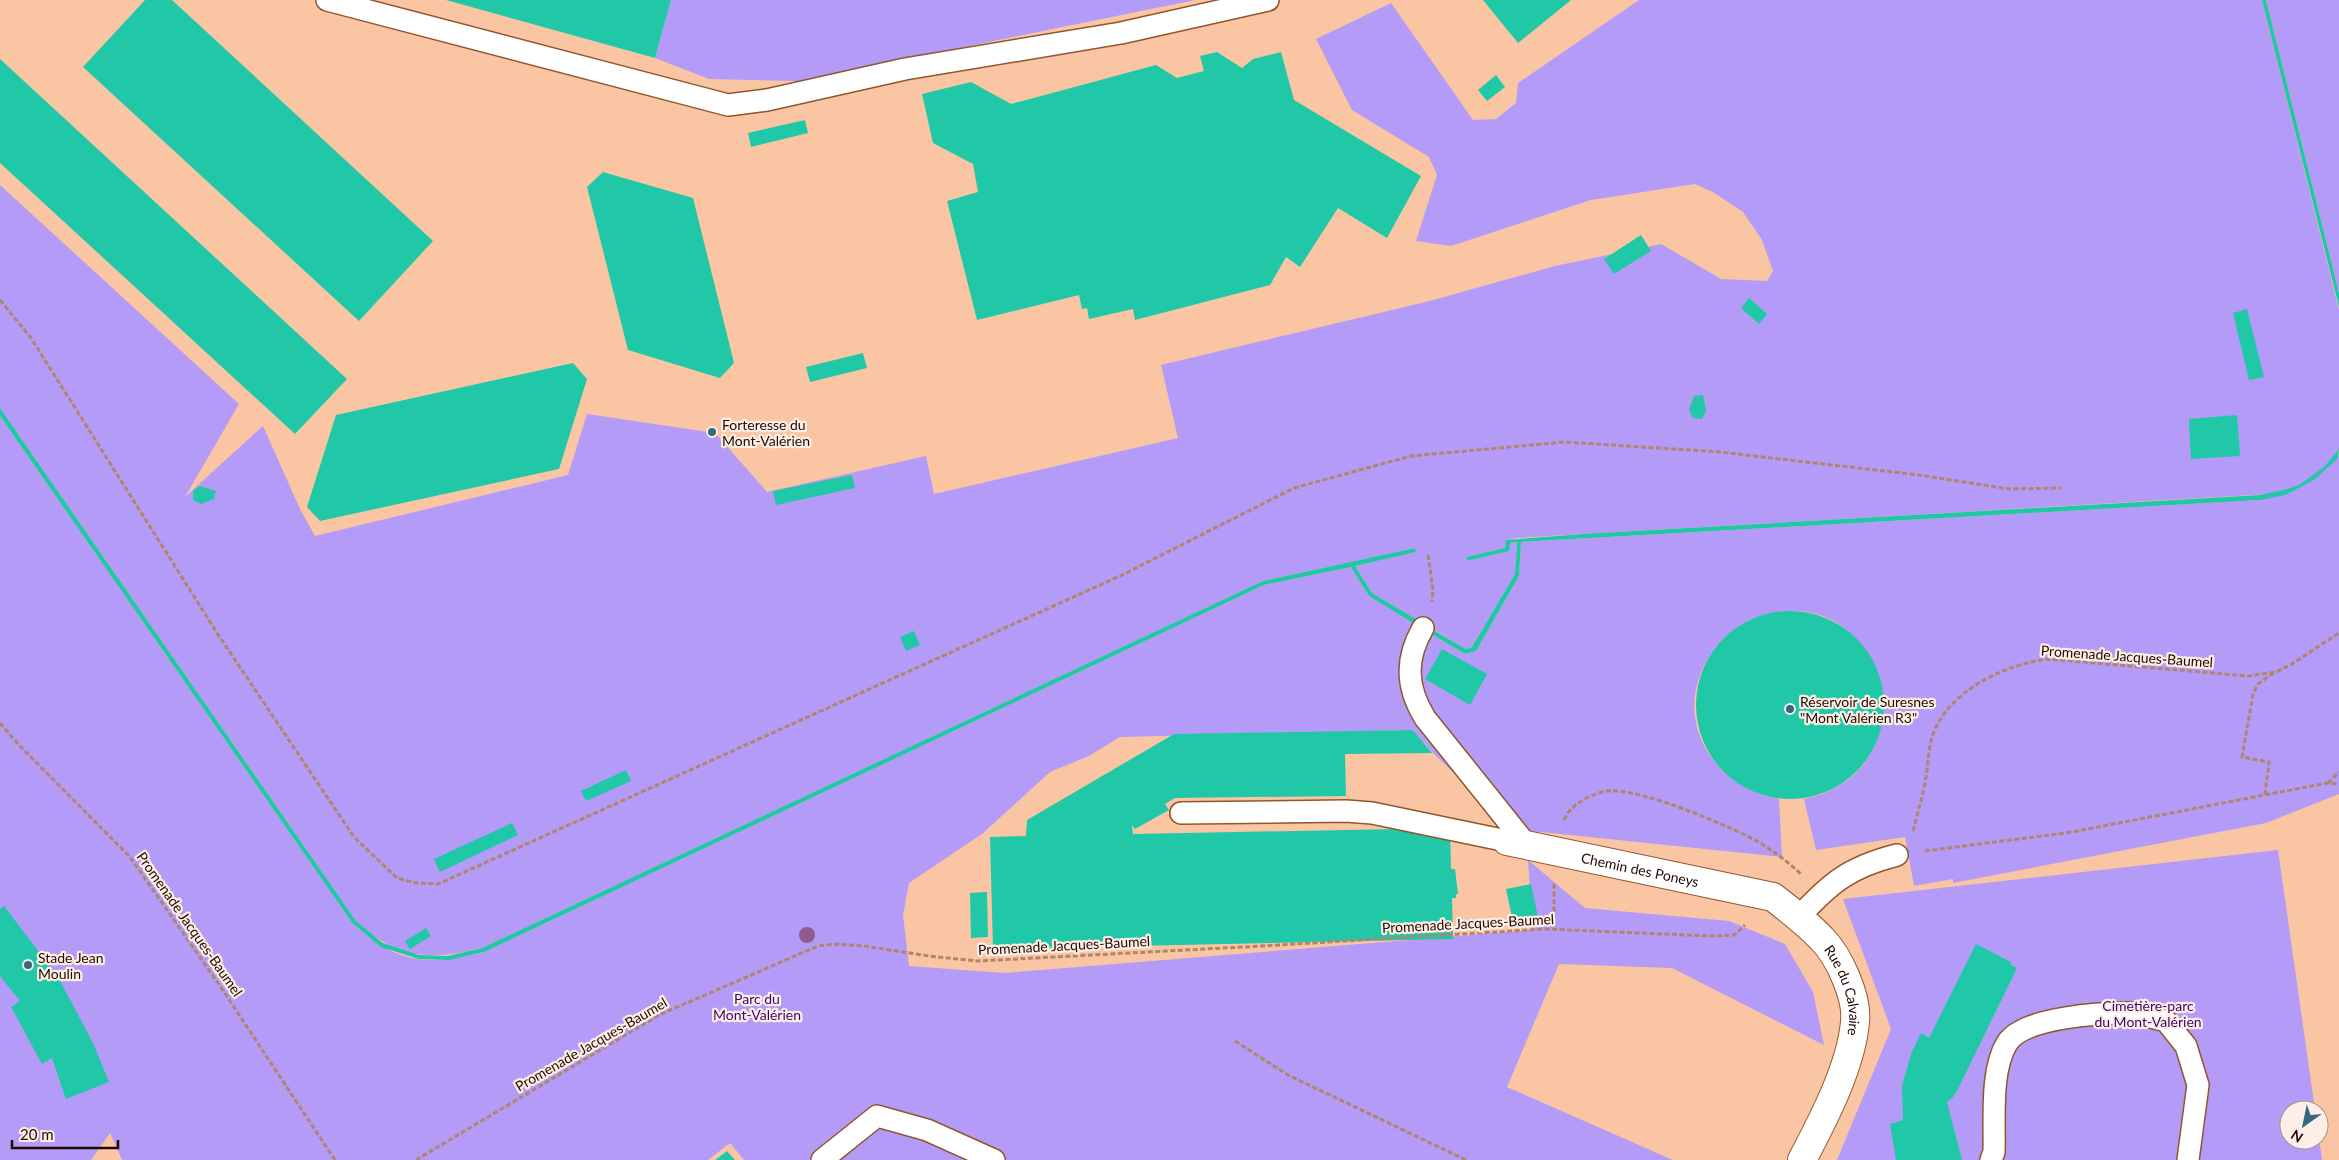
<svg xmlns="http://www.w3.org/2000/svg" width="2339" height="1160" viewBox="0 0 2339 1160" font-family="Lato,sans-serif">
  <style>
    .green { fill: #b39bf7; fill-rule: evenodd }
    .building { fill: #21c8a7 }
    .lines { fill: none; stroke-linecap: round; stroke-linejoin: round }
    .lane-casing { stroke: #90562c; stroke-width: 24 }
    .street-casing { stroke: #90562c; stroke-width: 30 }
    .path { stroke: #b0856b; stroke-width: 3; stroke-dasharray: 5 2.5; stroke-linecap: butt }
    .lane { stroke: #fff; stroke-width: 21 }
    .street { stroke: #fff; stroke-width: 28 }
    .tree { fill: #8f5b88 }
    .poi-dot { fill: #346885; stroke: #fdefe6; stroke-width: 2 }
    .labels { text-anchor: middle; dominant-baseline: central; stroke-width: 4.5; stroke-linejoin: round; paint-order: stroke }
    .poi-label { font-size: 14px; fill: #200a00; stroke: #fdefe6; text-anchor: start }
    .street-label { font-size: 14px; fill: #200a00; stroke: #fdefe6 }
    .park-label { font-size: 14px; fill: #380573; stroke: #fdefe6 }
  </style>
  <rect width="100%" height="100%" fill="#fac5a2"/>
  <!-- green -->
  <path class="green" d="M671,0h524l-398,81 -88,-2 -54,-21z
    M1639,0h623l77,310v139l-11,14 10,-5 1,-4v340l-73,29 -313,60v-4l-39,7 -9,-49 -89,13 -12,-51c130,-27 84,-214 -35,-185 -29,6 -52,26 -65,52 -30,61 14,122 75,133l3,58 -270,-28 -80,-77 -19,-22 -293,7 -31,19 -39,16 -68,62 -73,49 -6,32 6,51 96,7 526,-43 1,-6 -4,-64 57,48 144,13 56,23 28,48 11,53 -152,-77 -113,-4 -52,123 166,73h-929l-14,-17 -22,17h-586l-12,-27 -19,27h-91v-744l353,508c44,40 75,42 131,28l780,-367 87,-18 18,29 44,27 3,-4 -44,-26 -17,-27 61,-14 -1,-4 -152,33 -781,367c-52,13 -85,11 -126,-27l-356,-513v-223l239,219 -54,93 78,-71 37,83 15,27 253,-61 19,-61 128,19 52,59 159,-36 8,38 244,-56 -17,-73 269,-64 125,-35 106,-22 60,35 46,2 6,-10 -11,-31 -19,-28 -30,-20 -18,-8 -104,16 -140,46 -35,-5 21,-66 -8,-18 -77,-47 -36,-71 75,-36 82,117 23,-1 20,-16 2,-20zM2269,494l-9,6 -739,42 -2,34 -43,75 -11,3 -32,-19 3,-4 30,18 6,-2 43,-73 2,-32 -7,1 -2,8 -41,10 -1,-4 39,-9 1,-8 11,-2z
    M2266,0h73v293z
    M2278,850l37,260h-26v30h30v-2l3,22h-485l54,-131 -48,-130z"/>
  <!-- building -->
  <path class="building" d="M145,0h27l261,241 -74,80 -276,-254z
    M446,0h225l-16,58z
    M1483,0h88l-53,43z
    M2262,0h4l73,293v14z
    M1217,52l25,16 11,-9 28,-7 13,48 127,76 -34,62 -49,-30 -38,59 -14,-10 -16,28 -135,35 -2,-11 -44,10 -2,-11 -5,1 -3,-14 -102,25 -30,-119 31,-9 -5,-28 -40,-21 -11,-49 49,-12 40,22 145,-39 21,13 27,-7 -4,-15z
    M0,59l347,320 -52,55 -295,-271z
    M1496,75l9,12 -18,14 -9,-11z
    M805,120l3,13 -57,14 -3,-14z
    M603,172l90,26 41,165 -14,15 -92,-28 -41,-163z
    M1641,235l10,16 -37,23 -10,-15z
    M1749,298l18,16 -8,10 -18,-16z
    M2247,309l17,68 -15,3 -16,-67z
    M863,353l4,15 -57,14 -4,-15z
    M573,363l14,16 -28,90 -239,52 -13,-14 29,-92z
    M1703,395l3,16 -4,8 -9,-1 -4,-8 5,-14z
    M0,408l356,513 27,22 36,12 29,1 34,-8 781,-367 152,-33 1,4 -61,14 17,27 44,26 -3,4 -44,-27 -18,-29 -87,18 -780,367 -35,8 -30,-1 -38,-12 -28,-23 -353,-508z
    M2237,415l3,41 -49,3 -2,-40z
    M2339,449l-1,9 -24,22 -29,15 -25,5 -739,42 -2,34 -43,75 -11,3 -32,-19 2,-4 31,18 6,-2 43,-73 2,-32 -7,1 -1,8 -42,10 -1,-4 39,-9 1,-8 77,-6 677,-39 24,-5 15,-5 25,-18z
    M852,475l3,13 -79,17 -3,-14z
    M200,486l16,5 -2,8 -13,5 -8,-4v-9z
    M1696 705a94 94 0 1 1 188 0a94 94 0 1 1-188 0Z
    M914,631l6,14 -14,6 -6,-14z
    M1442,649l45,25 -17,31 -45,-26z
    M1413,730l19,23 -87,1 1,42 -171,2 -10,6 4,6 -34,19 -3,-4 1,9 317,-6 1,41h4l3,25h-2v4h-4l1,41 -460,10 -3,-112 36,-1 1,-16 147,-86z
    M626,770l5,11 -45,20 -5,-10z
    M512,823l6,12 -78,37 -6,-13z
    M1531,884l7,33 -25,5 -7,-33z
    M987,892l1,45 -17,1 -1,-45z
    M4,906l54,71 35,66 16,39 -43,17 -14,-41 -10,6 -31,-57 9,-6 -20,-25v-67z
    M426,928l5,8 -21,13 -5,-8z
    M1976,944l35,18 -1,2 7,4 -60,123 -4,6 -6,5 15,58h-66l-6,-36 13,-4 -1,-34 9,-32 10,-21 8,5z
    M727,1151l8,9h-20z"/>
  <g class="lines">
    <defs>
      <path id="lane" d="M327,0l401,105 39,-5 138,-31 216,-36 147,-33
        M1423,628c-18,31 -17,59 2,90l101,126
        M1181,813l165,-2 26,2 135,28
        M1799,917c32,-35 51,-50 98,-62
        M822,1160l55,-44 50,14 67,30
        M1991,1160l3,-8c1,-32 -4,-81 13,-109 16,-26 94,-30 122,-30 12,1 26,5 37,8l20,25 12,39 -10,75"/>
      <g id="street">
        <path id="s1" d="M1507,841l266,56c17,13 34,26 49,42 17,17 36,59 33,83 -4,45 -32,98 -53,138"/>
      </g>
    </defs>
    <!-- lane casing -->
    <use href="#lane" class="lane-casing"/>
    <!-- street casing -->
    <use href="#street" class="street-casing"/>
    <!-- path -->
    <path class="path" d="M0,300l31,38 188,298 135,201 43,41 19,5 22,1 684,-309 172,-87 117,-32 154,-14 155,10 199,23 90,14 52,-1
      M1428,555l5,34 -1,13
      M0,723l18,21 112,113 90,129 115,174
      M2328,783l11,-11
      M2265,795l4,-33 -27,-5 11,-63 5,-10 17,-12
      M1564,820c7,-16 26,-26 43,-29 32,-4 126,36 155,53 14,9 27,19 39,30
      M1913,831c4,-16 9,-32 12,-48 3,-15 3,-32 7,-46 15,-46 72,-72 115,-78l201,17 28,-4 16,-8 47,-31
      M1925,851l147,-19 255,-49 12,1
      M1554,884v44
      M1235,1041l53,34 178,85
      M416,1160l243,-145 159,-69 18,-2 28,2 65,10 49,5 284,-15 283,-17 166,7 23,-1 11,-10"/>
    <!-- lane -->
    <use href="#lane" class="lane"/>
    <!-- street -->
    <use href="#street" class="street"/>
  </g>
  <!-- trees -->
  <circle class="tree" cx="807" cy="935" r="8"/>
  <!-- markers -->
  <g class="poi-dot">
    <circle cx="712" cy="432" r="5"/>
    <circle cx="1790" cy="709" r="5"/>
    <circle cx="28" cy="965" r="5"/>
  </g>
  <g class="labels">
    <!-- poi labels -->
    <g class="poi-label">
      <text x="722" y="424">Forteresse du<tspan x="722" dy="16">Mont-Valérien</tspan></text>
      <text x="1800" y="701">Réservoir de Suresnes<tspan x="1800" dy="16">"Mont Valérien R3"</tspan></text>
      <text x="38" y="957">Stade Jean<tspan x="38" dy="16">Moulin</tspan></text>
    </g>
    <!-- street labels -->
    <g class="street-label">
      <text transform="translate(2127 656) rotate(4)">Promenade Jacques-Baumel</text>
      <text stroke="none"><textPath href="#s1" startOffset="136">Chemin des Poneys</textPath></text>
      <text transform="translate(1468 923) rotate(-3)">Promenade Jacques-Baumel</text>
      <text transform="translate(190 924) rotate(55)">Promenade Jacques-Baumel</text>
      <text transform="translate(1064 945) rotate(-3)">Promenade Jacques-Baumel</text>
      <text stroke="none"><textPath href="#s1" startOffset="394">Rue du Calvaire</textPath></text>
      <text transform="translate(591 1044) rotate(-30)">Promenade Jacques-Baumel</text>
    </g>
    <!-- park labels -->
    <g class="park-label">
      <text x="757" y="998">Parc du<tspan x="757" dy="16">Mont-Valérien</tspan></text>
      <text x="2148" y="1005">Cimetière-parc<tspan x="2148" dy="16">du Mont-Valérien</tspan></text>
    </g>
  </g>
  <!-- north arrow -->
  <g transform="translate(2304 1125) rotate(213)"><circle r="24" fill="#fdefe6" stroke="#a5938a"/>
  <path d="M0-4L9 19L0 12L-9 19Z" fill="#346885"/>
  <text y="-8" font-size="14" font-weight="bold" text-anchor="middle" fill="#200a00">N</text>
  </g>
  <!-- scale -->
  <path d="M12 1140v8h106v-8" fill="none" stroke="#200a00" stroke-width="2.5"/>
  <text x="20" y="1140" font-size="15" fill="#200a00" stroke="#fdefe6" stroke-width="4" paint-order="stroke">20 m</text>
</svg>
